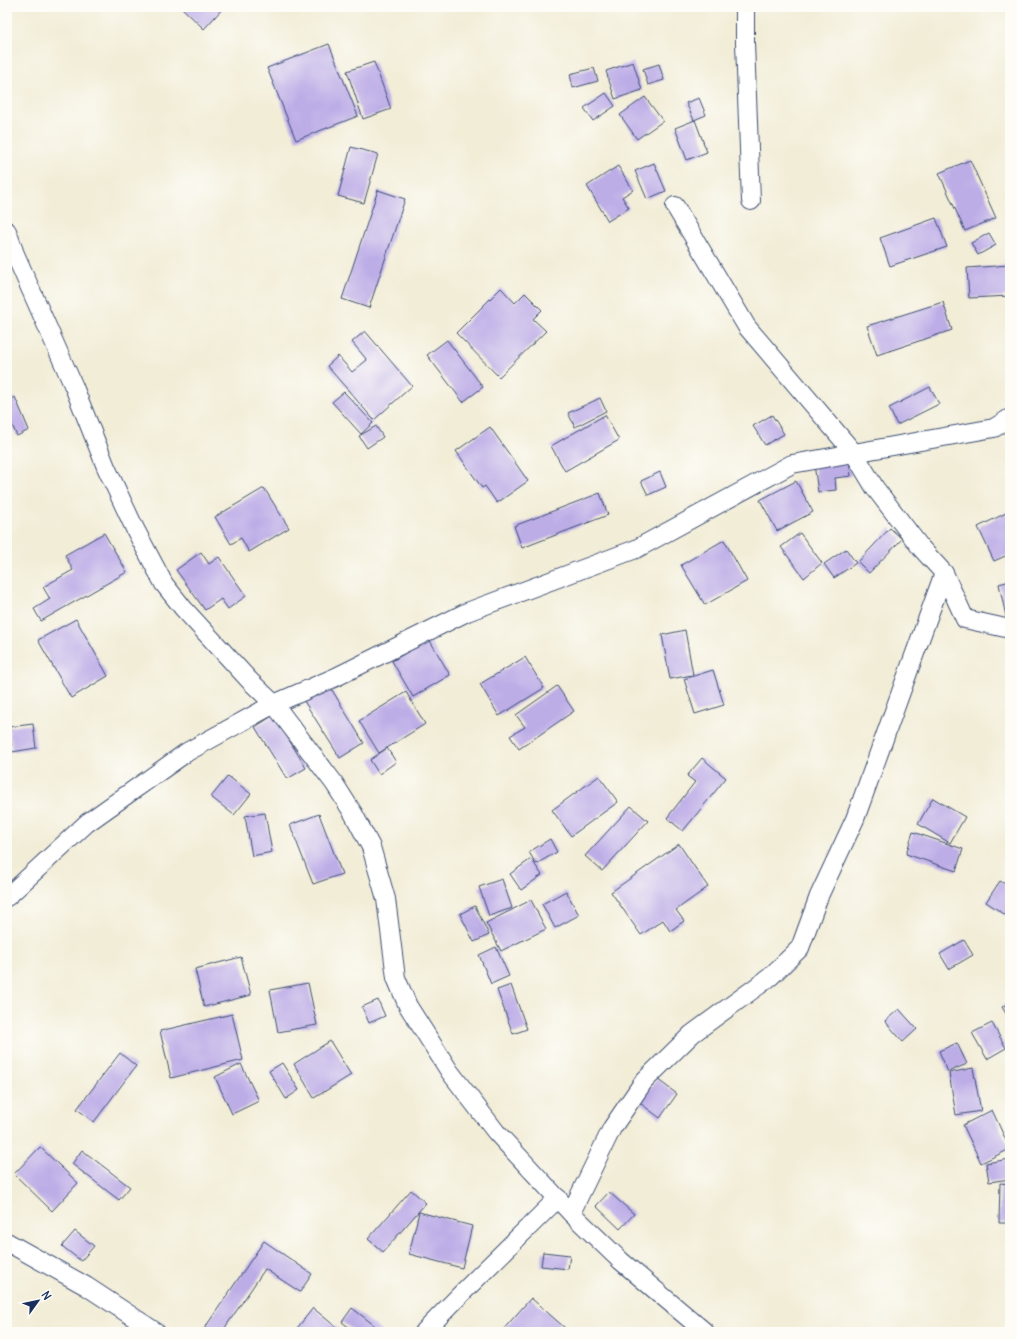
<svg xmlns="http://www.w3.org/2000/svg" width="1017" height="1339" viewBox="0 0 1017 1339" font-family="Delius,sans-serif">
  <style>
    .building { fill: #bdade7 }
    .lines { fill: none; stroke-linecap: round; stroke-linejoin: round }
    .minor-casing { stroke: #3b4c70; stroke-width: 20 }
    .minor { stroke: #fff; stroke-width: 18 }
  </style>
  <rect width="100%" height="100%" fill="#fdfcf7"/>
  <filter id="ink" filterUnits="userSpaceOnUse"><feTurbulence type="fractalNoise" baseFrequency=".025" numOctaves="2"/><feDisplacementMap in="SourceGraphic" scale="8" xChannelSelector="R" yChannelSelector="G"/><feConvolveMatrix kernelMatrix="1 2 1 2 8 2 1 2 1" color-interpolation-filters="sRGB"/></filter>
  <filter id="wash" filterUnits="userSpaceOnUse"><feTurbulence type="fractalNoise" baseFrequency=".012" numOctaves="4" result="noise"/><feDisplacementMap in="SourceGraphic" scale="16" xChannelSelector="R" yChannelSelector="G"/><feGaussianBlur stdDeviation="0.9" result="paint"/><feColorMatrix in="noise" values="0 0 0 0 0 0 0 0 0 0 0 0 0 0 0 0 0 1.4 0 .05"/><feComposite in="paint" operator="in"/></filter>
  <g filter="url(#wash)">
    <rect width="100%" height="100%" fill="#f2edd7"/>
    <g id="blocks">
      <!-- building -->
      <path class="building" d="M181,7h43l-20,22z
        M329,44l29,72 -62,24 -29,-72z
        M374,62l17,47 -28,10 -16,-48z
        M633,62l9,28 -27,9 -9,-28z
        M659,64l5,16 -16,5 -5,-16z
        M594,68l4,13 -25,7 -3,-14z
        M606,93l9,13 -22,15 -9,-13z
        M645,97l18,24 -26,18 -17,-24z
        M699,98l7,17 -12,5 -8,-17z
        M695,120l12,32 -20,8 -12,-32z
        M351,147l27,7 -14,49 -26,-7z
        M970,160l26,58 -31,13 -26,-58z
        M654,163l12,28 -19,8 -12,-28z
        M618,166l15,24 -11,7 7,11 -21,13 -21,-35z
        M378,190l27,9 -36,109 -27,-9z
        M936,218l11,29 -57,19 -10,-28z
        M989,233l7,12 -18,10 -7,-12z
        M1010,265v31l-41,2 -2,-30z
        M501,288l14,15 10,-10 17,17 -9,9 13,12 -47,46 -43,-44z
        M943,302l9,28 -75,25 -10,-29z
        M365,331l47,55 -38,34 -47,-54 11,-10 14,16 15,-12 -15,-18z
        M447,340l36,47 -20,15 -36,-47z
        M930,387l9,17 -42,21 -8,-17z
        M344,392l29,31 -12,11 -29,-32z
        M15,397l14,33 -12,6 -10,-22v-13z
        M600,398l6,13 -31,16 -7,-14z
        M605,415l14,25 -54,31 -14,-25z
        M772,415l12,19 -19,11 -12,-19z
        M376,426l7,11 -16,11 -8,-12z
        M490,427l38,54 -31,22 -12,-17 -3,2 -26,-37z
        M849,459l2,17 -16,2 1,12 -18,2 -4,-28z
        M660,472l6,15 -18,8 -7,-14z
        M796,481l17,31 -36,19 -17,-31z
        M264,488l25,40 -40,24 -8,-14 -10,6 -16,-27z
        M600,493l8,22 -86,33 -8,-22z
        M1010,511v43l-16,7 -16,-34z
        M890,528l12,11 -33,34 -11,-11z
        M104,533l23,39 -86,49 -7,-12 16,-10 -7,-12 30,-17 -8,-15z
        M800,533l22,30 -18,15 -23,-31z
        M724,540l23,41 -42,24 -24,-40z
        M846,549l10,14 -22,15 -10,-14z
        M201,552l8,12 10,-7 27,39 -18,13 -7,-10 -16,11 -29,-40z
        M1010,581v39l-3,1 -8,-37z
        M76,619l32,57 -37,22 -33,-58z
        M685,630l8,45 -23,4 -8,-44z
        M429,639l21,36 -37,22 -21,-36z
        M525,657l19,31 -45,28 -19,-32z
        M713,670l11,35 -29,9 -11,-35z
        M329,685l35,58 -24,15 -36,-57z
        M557,686l17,25 -55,38 -9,-13 15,-9 -9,-12z
        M406,692l19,32 -46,29 -20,-32z
        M274,715l32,53 -19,11 -32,-52z
        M33,724l3,24 -24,4 -3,-25z
        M387,748l9,14 -17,12 -9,-14z
        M702,758l24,20 -43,53 -16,-13 28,-36 -8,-6z
        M228,776l23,18 -17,21 -23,-18z
        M599,776l19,26 -47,34 -19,-26z
        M933,798l32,19 -15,26 -32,-19z
        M631,806l17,15 -46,50 -17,-15z
        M265,813l7,39 -20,4 -7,-40z
        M319,814l23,60 -29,10 -23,-59z
        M913,832l50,17 -7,22 -50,-17z
        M550,839l7,13 -21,12 -7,-12z
        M679,844l29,43 -32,23 8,11 -14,10 -7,-11 -22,15 -30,-43z
        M531,859l11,16 -21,15 -11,-16z
        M502,879l10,29 -23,8 -10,-29z
        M1000,881l10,6v31l-24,-16z
        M566,891l13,24 -24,13 -13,-24z
        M531,900l15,29 -45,22 -15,-28z
        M475,906l14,29 -15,7 -14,-28z
        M964,940l9,15 -24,14 -9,-15z
        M496,947l13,29 -18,8 -12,-29z
        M241,957l10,38 -47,12 -9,-38z
        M308,983l9,42 -39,7 -8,-42z
        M511,985l16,44 -14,5 -16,-44z
        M378,1000l7,16 -16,7 -7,-16z
        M1010,1002v18l-8,-13z
        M899,1009l18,20 -14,13 -18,-21z
        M232,1014l11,46 -72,18 -11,-47z
        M992,1023l14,25 -19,11 -15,-26z
        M330,1041l21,34 -37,23 -20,-34z
        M957,1043l10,21 -19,8 -9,-21z
        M120,1053l16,13 -42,56 -17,-13z
        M282,1063l17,27 -13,9 -17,-28z
        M241,1064l18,37 -27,13 -17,-37z
        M973,1068l8,43 -25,4 -7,-42z
        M657,1079l20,15 -17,24 -20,-15z
        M992,1110l18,39 -29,14 -18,-38z
        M40,1147l38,36 -26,28 -38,-37z
        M82,1150l48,37 -11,13 -47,-36z
        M1010,1159v20l-21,3 -3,-19z
        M1000,1183l10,1v39h-11z
        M411,1190l15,13 -43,49 -15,-13z
        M609,1192l25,22 -14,15 -24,-23z
        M419,1212l53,14 -10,42 -53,-14z
        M75,1231l19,15 -13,15 -19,-15z
        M264,1241l48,33 -12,18 -35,-23 -43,63h-20z
        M543,1252l27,3 -2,14 -27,-3z
        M531,1298l34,30 -4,4h-60z
        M313,1308l29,24h-48z
        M352,1308l31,24h-28l-13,-10z"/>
    </g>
  </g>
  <g filter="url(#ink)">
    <use href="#blocks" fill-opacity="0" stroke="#3b4c70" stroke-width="1"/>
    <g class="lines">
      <defs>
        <path id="minor" d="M745,7v36l6,158
          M7,231l8,23 59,133 32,80 29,62 29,55 19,24 67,73 24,23 60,79 19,30 18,34 15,52 10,79 12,28 42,66 46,60 75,81 50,48 84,71
          M944,573l21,46 45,10
          M7,897l80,-74 100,-71 87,-48 62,-27 131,-65 169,-63 156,-85 202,-36 16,-10
          M571,1213l41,-85 32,-47 48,-47 78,-57 30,-29 19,-52 36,-77 89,-246 -23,-25 -46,-60 -21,-35 -107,-126 -72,-121
          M7,1242l79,44 70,46
          M424,1332l40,-41 94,-93"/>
      </defs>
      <!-- minor casing -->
      <use href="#minor" class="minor-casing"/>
      <!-- minor -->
      <use href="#minor" class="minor"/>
    </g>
  </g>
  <!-- margin -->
  <rect width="1017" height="1339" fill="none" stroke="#fdfcf7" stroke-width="24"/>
  <!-- north arrow -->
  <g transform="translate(38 1301) rotate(57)" stroke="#fdfcf7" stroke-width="3" paint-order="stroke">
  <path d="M0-3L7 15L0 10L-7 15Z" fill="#1b2f5e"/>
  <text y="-6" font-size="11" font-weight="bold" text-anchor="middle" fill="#1b2f5e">N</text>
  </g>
</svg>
